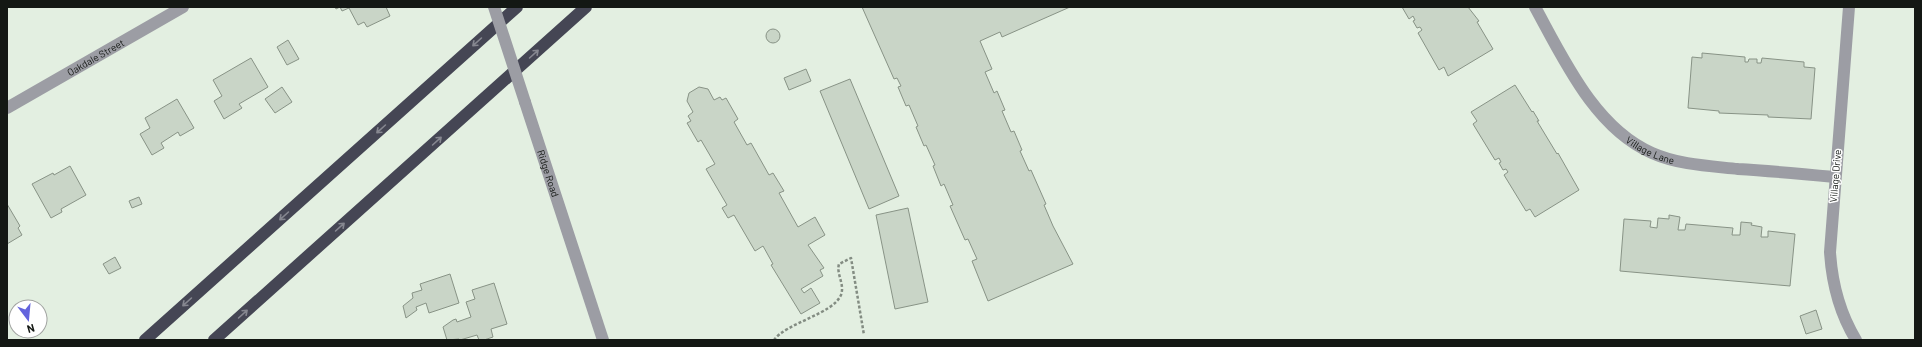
<svg xmlns="http://www.w3.org/2000/svg" width="1922" height="347" viewBox="0 0 1922 347" font-family="Barlow,sans-serif">
  <style>
    .building { fill: #c9d5c7; stroke: #889386 }
    .lines { fill: none; stroke-linecap: round; stroke-linejoin: round }
    .path { stroke: #838c82; stroke-width: 2.5; stroke-dasharray: 3 2; stroke-linecap: butt }
    .minor { stroke: #9c9da4; stroke-width: 12 }
    .highway { stroke: #454654; stroke-width: 12 }
    .minor-bridge { stroke: #9c9da4; stroke-width: 12 }
    .oneway { stroke: #868790 }
    .labels { text-anchor: middle; dominant-baseline: central; stroke-width: 3; stroke-linejoin: round; paint-order: stroke }
    .street-label { font-size: 10px; fill: #141814; stroke: #fff }
  </style>
  <rect width="100%" height="100%" fill="#e3efe1"/>
  <!-- building -->
  <path class="building" d="M335,7h51l4,9 -23,11 -3,-5 -6,3 -9,-17 -7,3 -2,-4 -4,2z
    M862,7h208l-68,30 -2,-5 -20,9 12,28 -7,3 9,21 3,-2 8,19 -3,1 9,21 3,-1 8,19 -2,1 9,20 2,-1 15,34 -2,1 9,21 20,38 -85,37 -16,-40 5,-2 -9,-20 -3,1 -15,-34 3,-1 -9,-21 -3,2 -8,-20 2,-1 -9,-20 -2,1 -8,-19 2,-1 -9,-21 -3,1 -8,-19 3,-1 -4,-8 -3,1z
    M1402,7h66l11,14 -2,1 16,27 -45,27 -4,-9 -5,3 -21,-37 4,-3 -2,-3 -3,1 -4,-7 2,-1 -2,-4 -4,3z
    M766 36a7 7 0 1 1 14 0a7 7 0 1 1-14 0Z
    M288,40l11,19 -12,6 -10,-18z
    M1702,53l43,4v5h3l1,-3h8v4h4l1,-5 42,4v5l11,1 -4,51 -43,-2v-2l-49,-2v-2l-31,-3 4,-51 10,1z
    M251,58l17,29 -29,17 3,4 -18,11 -10,-18 8,-5 -9,-16z
    M806,69l5,12 -22,9 -5,-12z
    M850,79l49,117 -30,13 -49,-118z
    M1515,85l17,27 1,-1 6,10h-2l20,33 1,-1 21,37 -44,27 -5,-8 -4,2 -22,-36 4,-3 -2,-3 -3,1 -4,-7 2,-1 -2,-4 -4,2 -22,-36 4,-3 -6,-9z
    M282,87l10,15 -17,11 -10,-14z
    M699,87l9,2 6,11 6,-3 2,3 4,-2 12,21 -4,3 13,23 4,-2 18,32 4,-2 11,18 -5,2 19,34 17,-10 10,18 -17,10 16,23 -4,2 3,6 -22,13 3,4 7,-5 9,15 -19,11 -30,-49 2,-1 -10,-18 -8,5 -21,-36 -6,3 -6,-10 5,-3 -21,-36 9,-5 -14,-24 -3,2 -11,-19 4,-2 -3,-5 5,-4 -6,-11 2,-8z
    M177,99l17,29 -14,8 -2,-4 -17,11 3,5 -12,7 -12,-21 10,-6 -5,-10z
    M70,166l16,29 -25,14 1,3 -11,6 -19,-34 21,-11 1,2z
    M139,197l3,7 -10,4 -3,-7z
    M7,204l13,22 -2,2 4,7 -15,9z
    M908,208l20,94 -33,7 -19,-94z
    M1669,215l11,2 -2,13h7l1,-6 47,4 -1,7h8l1,-13 11,1 -1,2 11,2 -1,10h7v-6l27,3 -5,52 -170,-15 4,-52 27,2 -1,6 7,1 1,-10 11,1z
    M115,257l6,11 -12,6 -6,-10z
    M450,274l9,29 -30,10 -3,-10 -10,4 1,3 -11,8 -3,-12 10,-8 -1,-5 10,-3 -2,-6z
    M494,283l13,41 -16,5 2,8 -9,3h-5l-2,-5 -17,5 -1,-1 -12,1 -4,-13 10,-7 3,-1 1,3 14,-5 -5,-15 9,-3 -3,-9z
    M1816,310l6,19 -16,5 -6,-18z"/>
  <g class="lines">
    <!-- path -->
    <path class="path" d="M774,340c12,-17 59,-26 67,-45 4,-11 -5,-21 -2,-31l12,-6 13,77"/>
    <!-- minor -->
    <g class="minor">
      <path id="s1" d="M1535,7c29,53 60,121 117,146 27,12 58,13 86,16 33,2 65,5 97,8"/>
      <path d="M1849,7l-19,245c2,32 9,60 26,88"/>
      <path id="s2" d="M525,102l78,238"/>
      <path id="s3" d="M7,108l176,-101"/>
    </g>
    <!-- highway -->
    <path class="highway" d="M145,340l372,-333
      M214,340l372,-333"/>
    <!-- minor-bridge -->
    <path class="minor-bridge" d="M494,7l31,95"/>
  </g>
  <!-- one-way arrows -->
  <defs><path id="oneway-shaft" d="M-6 0H5M1.5-3L5.5 0L1.5 3" fill="none" stroke-width="1.6" stroke-linecap="round" stroke-linejoin="round"/></defs>
  <g class="oneway">
    <use href="#oneway-shaft" transform="translate(477 42) rotate(138)"/>
    <use href="#oneway-shaft" transform="translate(534 54) rotate(-42)"/>
    <use href="#oneway-shaft" transform="translate(381 129) rotate(138)"/>
    <use href="#oneway-shaft" transform="translate(437 141) rotate(-42)"/>
    <use href="#oneway-shaft" transform="translate(284 216) rotate(138)"/>
    <use href="#oneway-shaft" transform="translate(340 227) rotate(-42)"/>
    <use href="#oneway-shaft" transform="translate(187 302) rotate(138)"/>
    <use href="#oneway-shaft" transform="translate(243 314) rotate(-42)"/>
  </g>
  <g class="labels">
    <!-- street labels -->
    <g class="street-label">
      <text stroke="none"><textPath href="#s3" startOffset="102">Oakdale Street</textPath></text>
      <text stroke="none"><textPath href="#s1" startOffset="188">Village Lane</textPath></text>
      <text stroke="none"><textPath href="#s2" startOffset="75">Ridge Road</textPath></text>
      <text transform="translate(1835 176) rotate(-85)">Village Drive</text>
    </g>
  </g>
  <!-- border -->
  <rect width="1922" height="347" fill="none" stroke="#141814" stroke-width="16"/>
  <!-- north arrow -->
  <g transform="translate(28 319) rotate(164)"><circle r="19" fill="#ffffff" stroke="#a1a3a1"/>
  <path d="M0-3L7 15L0 10L-7 15Z" fill="#6464dd"/>
  <text y="-6" font-size="11" font-weight="bold" text-anchor="middle" fill="#141814">N</text>
  </g>
</svg>
